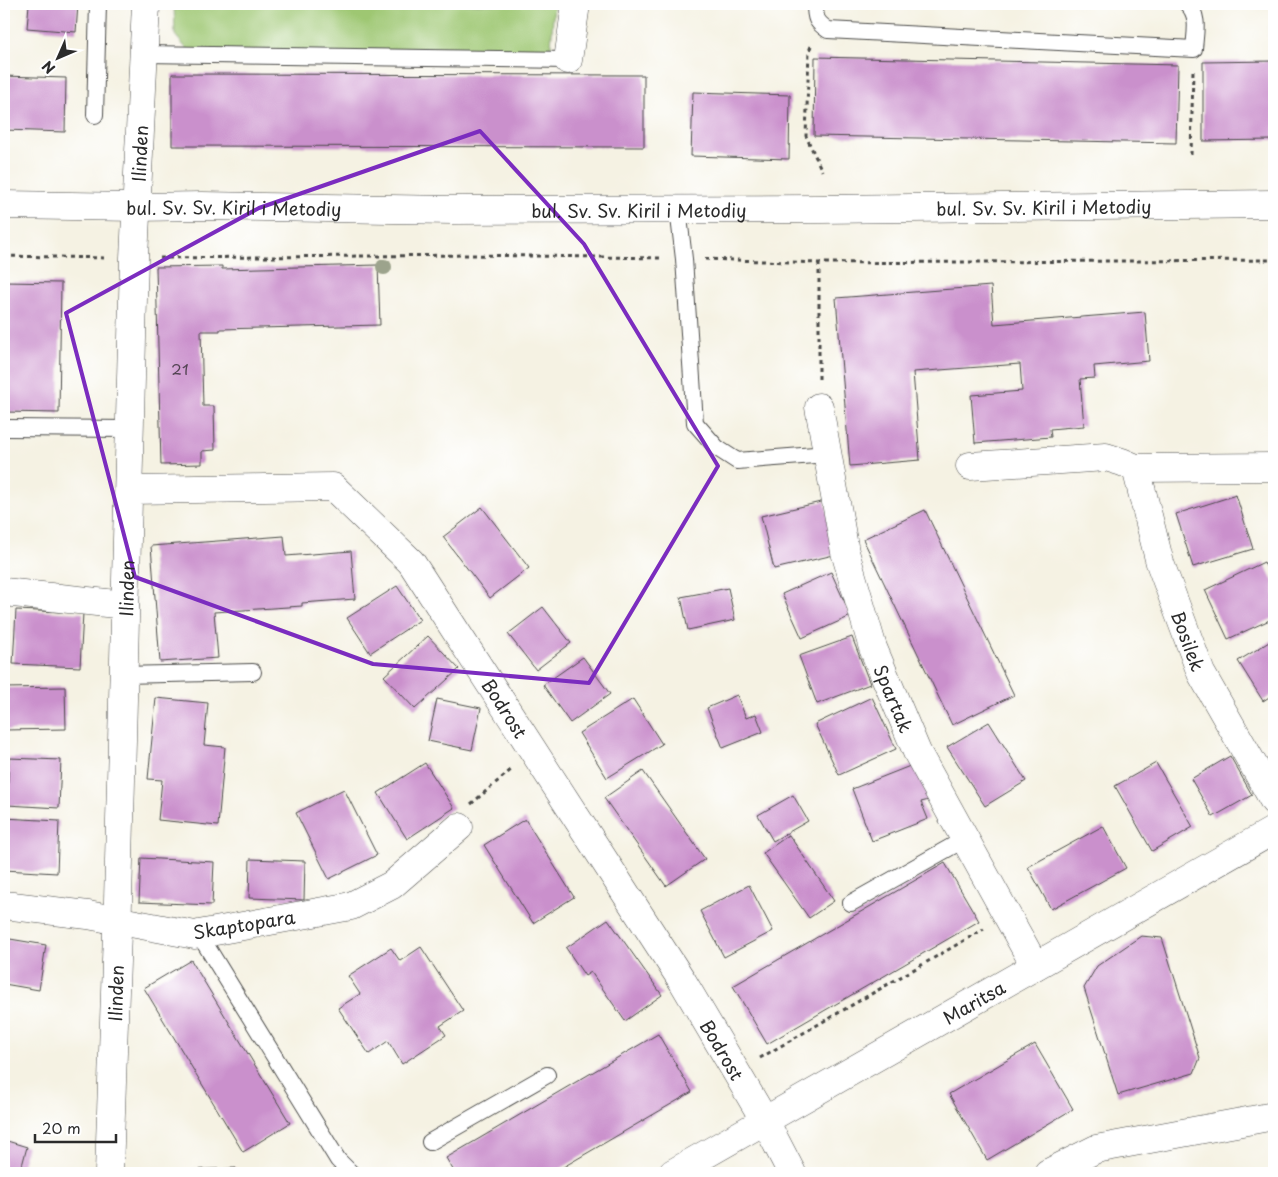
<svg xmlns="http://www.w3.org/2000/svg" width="1278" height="1177" viewBox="0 0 1278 1177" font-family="'Playpen Sans',sans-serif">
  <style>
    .green { fill: #9ec772; stroke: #64794e }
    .building { fill: #ca90cc }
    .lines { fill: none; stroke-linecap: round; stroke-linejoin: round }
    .service-casing { stroke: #494947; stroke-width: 18 }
    .minor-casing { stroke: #494947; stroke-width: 29 }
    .tertiary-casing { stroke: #494947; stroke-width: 29 }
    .path { stroke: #494947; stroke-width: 3; stroke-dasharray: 4 4; stroke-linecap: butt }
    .service { stroke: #fff; stroke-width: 16 }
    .minor { stroke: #fff; stroke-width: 28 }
    .tertiary { stroke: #fff; stroke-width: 28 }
    .tree { fill: #9ca38c }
    .marked { fill: none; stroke: #7b2cbf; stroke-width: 4; stroke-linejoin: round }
    .labels { text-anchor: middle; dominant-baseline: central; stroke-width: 4; stroke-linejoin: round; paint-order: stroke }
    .number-label { font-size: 15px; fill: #534453 }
    .street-label { font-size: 18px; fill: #2b2b2b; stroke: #fff }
  </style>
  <rect width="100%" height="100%" fill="#fff"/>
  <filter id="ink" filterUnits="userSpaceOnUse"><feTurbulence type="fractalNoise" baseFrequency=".02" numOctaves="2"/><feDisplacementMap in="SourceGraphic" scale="10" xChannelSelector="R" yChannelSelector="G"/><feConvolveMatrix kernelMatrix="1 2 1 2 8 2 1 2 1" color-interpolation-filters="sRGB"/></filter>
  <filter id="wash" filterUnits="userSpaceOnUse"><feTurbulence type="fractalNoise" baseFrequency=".0096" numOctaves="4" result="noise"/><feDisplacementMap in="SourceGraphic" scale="20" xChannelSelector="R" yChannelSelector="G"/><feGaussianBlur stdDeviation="1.12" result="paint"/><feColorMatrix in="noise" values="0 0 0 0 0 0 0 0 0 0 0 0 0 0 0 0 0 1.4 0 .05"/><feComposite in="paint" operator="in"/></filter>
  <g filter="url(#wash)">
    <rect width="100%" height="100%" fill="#f5f2e3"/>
    <!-- green -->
    <path class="green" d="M174,4h380l-4,57 -360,-8 -15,-18z"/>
    <g id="blocks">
      <!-- building -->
      <path class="building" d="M29,4h49l-2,28 -49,-4z
        M815,57l363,8 -2,78 -362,-7z
        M1274,61v79l-71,1v-79z
        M172,74l472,1v72l-472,-1z
        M4,76l62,2 -1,54 -61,-2z
        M693,92l97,3 -1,64 -98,-3z
        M378,265l2,60 -160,4v2h-19l2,75h11l1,44 -13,1v13l-41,1 -5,-198 66,-1v3z
        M4,282l57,1 -2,130 -55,-1 1,-101h-1z
        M991,286l3,38 151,-12 4,49 -55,5 1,12 -15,1 4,47 -34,3 1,8 -76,6 -4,-48 51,-4 -2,-27 -107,8 7,88 -70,6 -14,-168z
        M1236,495l17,54 -60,18 -17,-53z
        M825,501l13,53 -64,15 -13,-53z
        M482,507l47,61 -39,30 -47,-61z
        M925,510l89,185 -62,30 -89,-186z
        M284,536l2,20 65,-5 4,48 -53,4v3l-88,6 4,46 -58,4 -9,-116z
        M1264,562l10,21v35l-46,21 -23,-49z
        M831,572l20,44 -49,22 -20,-44z
        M397,586l23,34 -50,33 -23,-35z
        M728,588l7,32 -47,10 -7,-33z
        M543,607l28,36 -35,27 -28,-36z
        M16,610l67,3 -3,54 -67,-3z
        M428,636l31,33 -44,40 -31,-33z
        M852,637l18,47 -53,20 -18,-48z
        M1274,639v55l-11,7 -25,-40z
        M583,657l27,37 -40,29 -27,-38z
        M65,687l1,42 -62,1v-42z
        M737,695l9,23 10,-4 7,18 -40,16 -16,-40z
        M872,697l24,52 -57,26 -24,-51z
        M156,698l52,5 -4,42 21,2 -7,79 -60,-6 4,-40 -14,-1z
        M437,699l44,9 -9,42 -44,-9z
        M633,699l29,45 -55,34 -28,-45z
        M989,722l37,59 -41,25 -38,-59z
        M1230,756l22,39 -39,22 -22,-38z
        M9,758l52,2 -2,48 -52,-3z
        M425,763l29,45 -47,31 -29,-46z
        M1156,763l37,64 -41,24 -37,-65z
        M915,764l14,36 -8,2 7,17 -56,22 -20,-52z
        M643,771l62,88 -39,27 -62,-88z
        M344,789l33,66 -48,24 -33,-66z
        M793,795l15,26 -35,20 -15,-26z
        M4,818l55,3 -2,52 -53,-3z
        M525,819l49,78 -41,26 -49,-78z
        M1103,826l23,42 -75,41 -23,-42z
        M789,835l45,66 -25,17 -46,-65z
        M141,858l73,4 -2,43 -73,-3z
        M250,859l55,2 -1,39 -55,-2z
        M945,863l34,58 -212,123 -34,-58z
        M749,885l24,46 -49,26 -24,-46z
        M608,919l54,76 -37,26 -34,-49 -6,4 -19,-28z
        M1141,936l21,2 38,120 -6,15 -76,22 -34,-107 13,-22z
        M4,938l42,7 -7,45 -35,-6z
        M421,947l42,64 -23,15 6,9 -44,29 -14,-23 -19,13 -31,-46 22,-14 -12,-18 43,-28 9,13z
        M191,960l99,163 -47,29 -99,-164z
        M658,1034l34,58 -139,81h-98l-9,-15z
        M1035,1044l38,65 -86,51 -38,-66z
        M4,1140l23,7 -7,26h-16z
        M236,1168v5h-75v-2z"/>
    </g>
  </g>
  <g filter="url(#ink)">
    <use href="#blocks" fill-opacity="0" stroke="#494947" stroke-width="1"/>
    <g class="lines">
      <defs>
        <path id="service" d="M815,4c0,14 1,18 13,26l366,19c1,-15 6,-34 -7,-45
          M144,54l424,6
          M95,115l3,-111
          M678,209l6,50 11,164 22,25 20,13 91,-7
          M4,428l127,1
          M123,675l130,-3
          M851,903l114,-64
          M199,934l139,226 13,13
          M430,1142l117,-67"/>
        <g id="minor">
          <path d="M568,60l8,-56"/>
          <path id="s1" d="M819,407l26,145 28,96 44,104 118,214"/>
          <path d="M970,466l136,-9 16,5 14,6 138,-1"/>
          <path id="s2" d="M1136,468l24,95 41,110 73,128"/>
          <path id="s3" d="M129,490l204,-3 78,75 272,420 82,139 27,52"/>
          <path d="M4,592l121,13"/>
          <path d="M4,905l84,10 107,20 4,-1 152,-28 41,-21 67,-58"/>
          <path id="s4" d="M109,1173l9,-272 16,-643 12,-254"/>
          <path d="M1048,1173l48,-24 178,-33"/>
        </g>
        <g id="tertiary">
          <path id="s5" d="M4,205l133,2 65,-1 251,4 368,-1 453,-5"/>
          <path id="s6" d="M673,1173l601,-343"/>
        </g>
      </defs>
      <!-- service casing -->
      <use href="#service" class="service-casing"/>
      <!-- minor casing -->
      <use href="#minor" class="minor-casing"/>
      <!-- tertiary casing -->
      <use href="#tertiary" class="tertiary-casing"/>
      <!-- path -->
      <path class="path" d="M811,46l-2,5 -3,85 16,35
        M1191,155l2,-85
        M4,256l104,2
        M160,258l312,-3 189,3
        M705,259l114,4 455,-3
        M819,263v117
        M471,804l41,-35
        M760,1058l224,-129"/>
      <!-- service -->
      <use href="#service" class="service"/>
      <!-- minor -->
      <use href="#minor" class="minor"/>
      <!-- tertiary -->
      <use href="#tertiary" class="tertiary"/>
    </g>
    <!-- trees -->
    <circle class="tree" cx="384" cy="267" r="8"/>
  </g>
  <!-- marked area -->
  <path class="marked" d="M480,131l104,113 134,222 -129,217 -216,-19 -238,-87 -69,-264 193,-105z"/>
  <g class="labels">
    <!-- number labels -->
    <g class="number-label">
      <text x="180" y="368">21</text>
    </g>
    <!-- street labels -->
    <g class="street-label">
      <text stroke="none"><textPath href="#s4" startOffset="1020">Ilinden</textPath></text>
      <text stroke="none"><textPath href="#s5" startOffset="1040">bul. Sv. Sv. Kiril i Metodiy</textPath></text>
      <text stroke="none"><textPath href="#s5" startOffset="230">bul. Sv. Sv. Kiril i Metodiy</textPath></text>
      <text stroke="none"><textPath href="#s5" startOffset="635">bul. Sv. Sv. Kiril i Metodiy</textPath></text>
      <text stroke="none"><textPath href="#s4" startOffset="585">Ilinden</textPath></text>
      <text stroke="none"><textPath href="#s2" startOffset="181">Bosilek</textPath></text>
      <text stroke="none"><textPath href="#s1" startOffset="302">Spartak</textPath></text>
      <text stroke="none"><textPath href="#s3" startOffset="486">Bodrost</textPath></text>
      <text transform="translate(244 924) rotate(-9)">Skaptopara</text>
      <text stroke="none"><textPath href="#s4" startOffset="180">Ilinden</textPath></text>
      <text stroke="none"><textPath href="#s6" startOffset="346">Maritsa</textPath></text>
      <text stroke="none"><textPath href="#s3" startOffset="891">Bodrost</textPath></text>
    </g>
  </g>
  <!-- margin -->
  <rect width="1278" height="1177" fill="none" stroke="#fff" stroke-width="20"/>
  <!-- north arrow -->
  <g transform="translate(58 58) rotate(225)" stroke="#ffffff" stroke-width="4" paint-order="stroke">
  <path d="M0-4L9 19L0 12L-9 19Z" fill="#2b2b2b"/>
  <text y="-8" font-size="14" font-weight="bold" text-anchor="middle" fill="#2b2b2b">N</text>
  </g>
  <!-- scale -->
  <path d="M35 1134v8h81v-8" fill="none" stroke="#2b2b2b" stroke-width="2.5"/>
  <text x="42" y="1134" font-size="15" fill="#2b2b2b" stroke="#ffffff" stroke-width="4" paint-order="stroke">20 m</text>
</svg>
